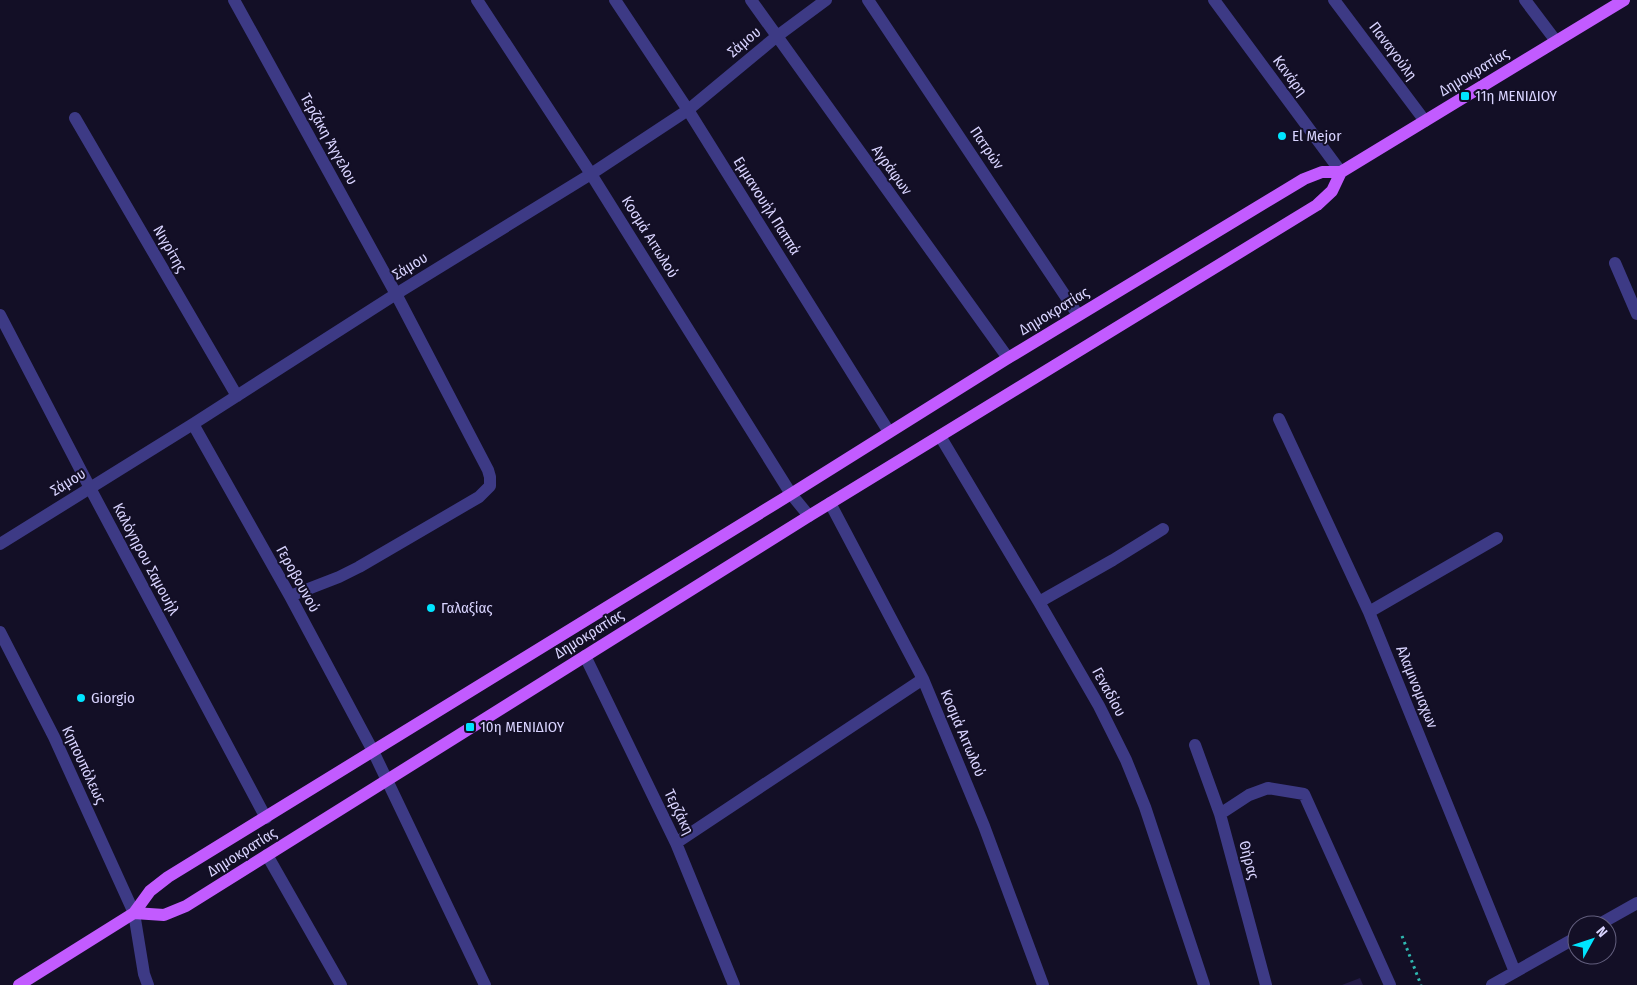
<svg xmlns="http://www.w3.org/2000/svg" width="1637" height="985" viewBox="0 0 1637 985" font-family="'Fira Sans Condensed',sans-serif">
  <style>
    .building { fill: #241b47 }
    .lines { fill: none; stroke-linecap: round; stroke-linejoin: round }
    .path { stroke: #2fb8b0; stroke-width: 3; stroke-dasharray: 2.5 4; stroke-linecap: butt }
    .minor { stroke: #3d3a85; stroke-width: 12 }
    .major { stroke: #c25bff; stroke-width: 12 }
    .poi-dot { fill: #00e5ff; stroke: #130f26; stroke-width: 2 }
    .labels { text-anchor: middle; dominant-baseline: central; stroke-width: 4; stroke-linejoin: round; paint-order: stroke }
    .street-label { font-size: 15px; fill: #d9d4ff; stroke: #130f26 }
    .poi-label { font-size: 15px; fill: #d9d4ff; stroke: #130f26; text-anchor: start }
  </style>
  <rect width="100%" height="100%" fill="#130f26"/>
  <!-- building -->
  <path class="building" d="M1360,978l3,7h-21z"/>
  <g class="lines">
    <!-- path -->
    <path class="path" d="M1402,936l19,49"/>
    <!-- minor -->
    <path class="minor" d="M234,0l162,294 92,176 2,7v9l-11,11 -120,70 -20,10 -49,19
      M477,0l114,174 200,320 18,22
      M615,0l73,110 201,322
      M751,0l257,358
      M868,0l210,315
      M1214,0l127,172
      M1334,0l91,121
      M1525,0l31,41
      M75,118l162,278
      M1615,263l22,51
      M0,315l90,173 176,330
      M1279,419l90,193 146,360
      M193,424l97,172 83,155 112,234
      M940,436l99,166 60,104 27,54 19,47 59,178
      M830,503l93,176 61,147 59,159
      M0,544l193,-120 203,-130 195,-120 97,-64 88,-73 50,-37
      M1039,602l74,-42 50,-31
      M1369,612l128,-74
      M0,632l54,105 80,176 10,61 4,11
      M585,656l91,187 58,142
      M1195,745l25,69 46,171
      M1220,814l29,-19 19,-7 36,6 86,191
      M676,843l247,-164
      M267,855l74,130
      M1598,925l39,-22
      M1492,985l85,-48"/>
    <!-- major -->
    <path class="major" d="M134,913l30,2 22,-9 623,-390 508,-311 15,-14 9,-19 283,-172
      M19,985l115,-72 16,-22 18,-14 623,-383 217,-136 296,-179 18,-7h19"/>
  </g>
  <!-- markers -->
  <g class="poi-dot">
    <rect x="1460" y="91" width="10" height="10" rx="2.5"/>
    <circle cx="1282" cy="136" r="5"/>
    <circle cx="431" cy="608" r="5"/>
    <circle cx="81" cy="698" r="5"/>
    <rect x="465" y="722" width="10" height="10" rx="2.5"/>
  </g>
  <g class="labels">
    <!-- street labels -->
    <g class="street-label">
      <text transform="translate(744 42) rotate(-40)">Σάμου</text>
      <text transform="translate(1393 51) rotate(53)">Παναγούλη</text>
      <text transform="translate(1474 72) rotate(-31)">Δημοκρατίας</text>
      <text transform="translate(1290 76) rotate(53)">Κανάρη</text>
      <text transform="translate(329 139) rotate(61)">Τερζάκη Άγγελου</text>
      <text transform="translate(987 148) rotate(56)">Πατρών</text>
      <text transform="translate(892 170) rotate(54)">Αγράφων</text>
      <text transform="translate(767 206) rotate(58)">Εμμανουήλ Παππά</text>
      <text transform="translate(650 237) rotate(58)">Κοσμά Αιτωλού</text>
      <text transform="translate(170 249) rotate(60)">Νιγρίτης</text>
      <text transform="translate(410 266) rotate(-32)">Σάμου</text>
      <text transform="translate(1054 311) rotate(-31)">Δημοκρατίας</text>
      <text transform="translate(68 482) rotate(-32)">Σάμου</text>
      <text transform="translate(146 559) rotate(62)">Καλόγηρου Σαμουήλ</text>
      <text transform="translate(298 579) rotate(61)">Γεροβουνού</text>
      <text transform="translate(589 634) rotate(-32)">Δημοκρατίας</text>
      <text transform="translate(1417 687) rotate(68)">Αλαμινομαχων</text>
      <text transform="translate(1109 692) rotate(61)">Γεναδίου</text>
      <text transform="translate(963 733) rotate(67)">Κοσμά Αιτωλού</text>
      <text transform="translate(84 765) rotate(65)">Κηπουπόλεως</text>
      <text transform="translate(679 812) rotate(64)">Τερζάκη</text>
      <text transform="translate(242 852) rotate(-32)">Δημοκρατίας</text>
      <text transform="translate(1249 860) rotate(75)">Θήρας</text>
    </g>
    <!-- poi labels -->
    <g class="poi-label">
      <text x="1475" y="96">11η ΜΕΝΙΔΙΟΥ</text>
      <text x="1292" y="136">El Mejor</text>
      <text x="441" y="608">Γαλαξίας</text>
      <text x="91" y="698">Giorgio</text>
      <text x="480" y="727">10η ΜΕΝΙΔΙΟΥ</text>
    </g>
  </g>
  <!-- north arrow -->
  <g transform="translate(1592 940) rotate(50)"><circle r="24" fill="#130f26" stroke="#625e7d"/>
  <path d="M0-4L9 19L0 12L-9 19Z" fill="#00e5ff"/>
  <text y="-8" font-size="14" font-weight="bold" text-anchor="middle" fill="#d9d4ff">N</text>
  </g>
</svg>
